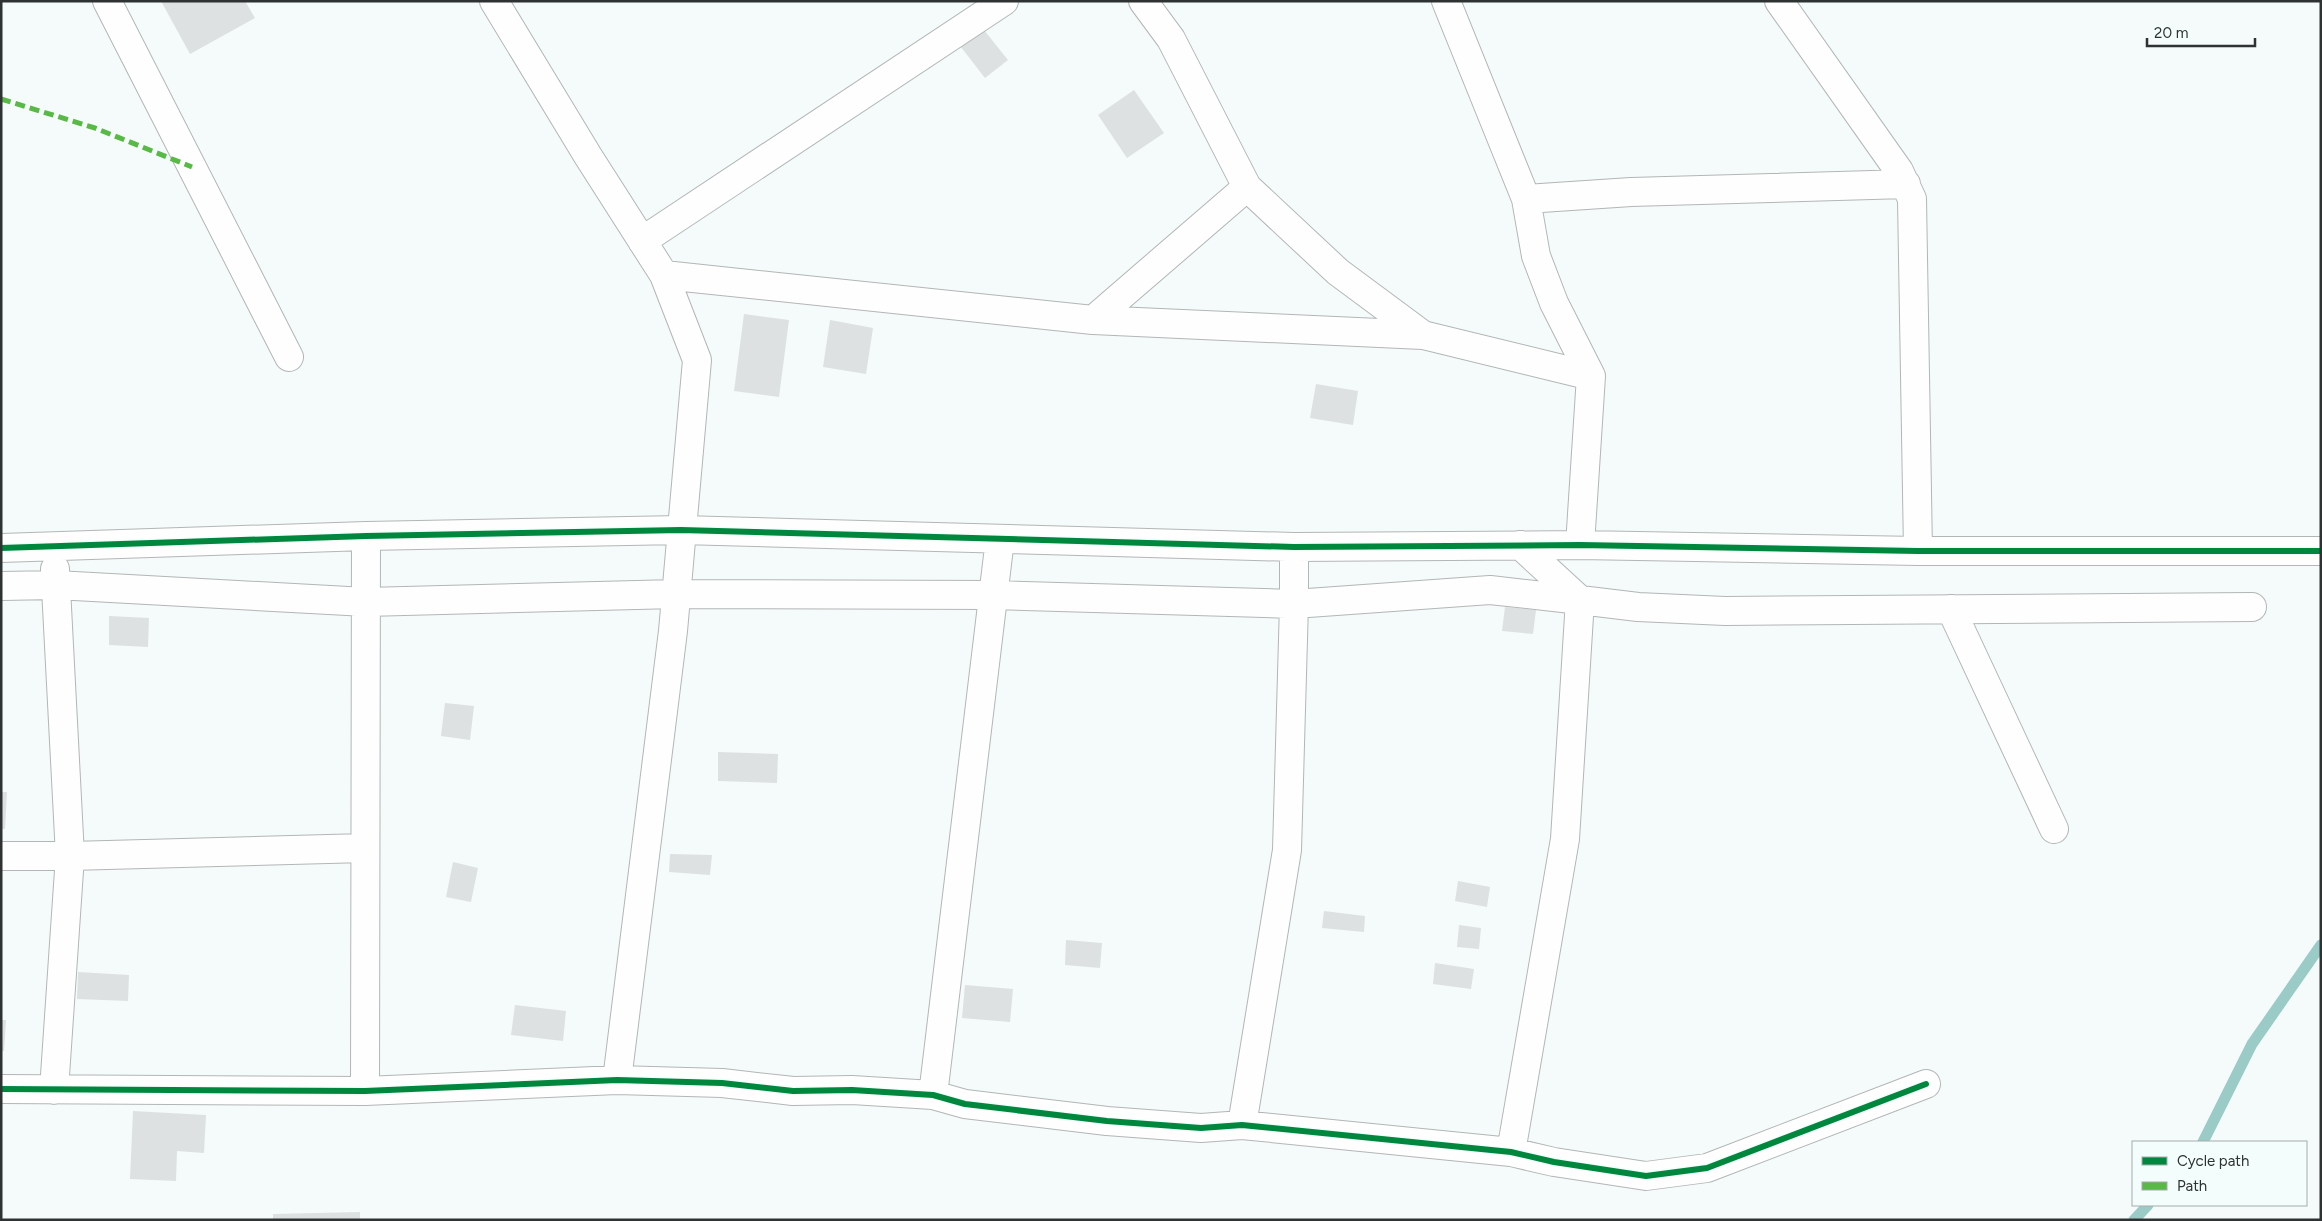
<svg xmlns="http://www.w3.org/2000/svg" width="2322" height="1221" viewBox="0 0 2322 1221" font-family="Figtree,sans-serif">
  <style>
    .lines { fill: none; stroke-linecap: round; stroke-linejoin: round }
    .stream { stroke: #9bcbc6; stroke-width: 11 }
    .building { fill: #dde1e1 }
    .street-casing { stroke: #b2b6b6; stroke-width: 30 }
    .street { stroke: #fefefe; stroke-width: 28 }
    .quiet { stroke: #58b947; stroke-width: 5; stroke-dasharray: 10 5; stroke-linecap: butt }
    .cycleway-casing { stroke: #f3fdfc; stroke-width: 9 }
    .cycleway { stroke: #00873e; stroke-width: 6 }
  </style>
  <rect width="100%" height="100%" fill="#f5fbfa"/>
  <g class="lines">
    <!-- stream -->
    <path class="stream" d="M2203,1142l49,-98 69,-99
      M2134,1220l14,-15"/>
  </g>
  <!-- building -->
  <path class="building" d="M161,1h84l10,17 -65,36z
    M980,25l28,35 -23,18 -28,-36z
    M1134,90l30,43 -37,25 -29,-43z
    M744,314l45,6 -10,77 -45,-6z
    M830,320l43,8 -7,46 -43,-7z
    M1316,384l42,7 -5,34 -43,-7z
    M1505,607l31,3 -3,24 -31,-3z
    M109,616l40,2 -1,29 -39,-2z
    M445,703l29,3 -4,34 -29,-4z
    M718,752l60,2 -1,29 -59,-2z
    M1,792h6l-2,37h-4z
    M670,854l42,1 -2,20 -41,-3z
    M453,862l25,6 -7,34 -25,-5z
    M1458,881l32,6 -3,20 -32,-6z
    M1324,911l41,5 -1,16 -42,-4z
    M1459,925l22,3 -2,21 -22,-2z
    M1066,940l36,3 -2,25 -35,-3z
    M1435,963l39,6 -3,20 -38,-5z
    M78,972l51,3 -1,26 -51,-2z
    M965,985l48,4 -3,33 -48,-4z
    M515,1005l51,6 -3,30 -52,-6z
    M1,1020h5l-2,31h-3z
    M133,1111l73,4 -2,38 -27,-2 -1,30 -46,-2z
    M360,1212v8h-87v-6z"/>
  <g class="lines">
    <defs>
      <path id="street" d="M107,1l182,356
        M494,1l94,155 76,119 33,85 -24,271 -56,449
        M1143,1l28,38 76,148 91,85 85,63
        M1446,1l80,198
        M1779,1l120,170 13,28 6,352
        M642,241l362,-240
        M664,275l429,45 330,15 168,41
        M1093,320l154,-133
        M1520,545l60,55 58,7 87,4 527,-4
        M1580,545l11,-169 -37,-73 -18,-47 -10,-57 105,-7 275,-8
        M1,548l365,-12 315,-6 613,17 286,-2 338,6h403
        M1,586l55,-1 310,17 310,-8 317,1 301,9 196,-14 90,10 -15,239 -54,313
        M1951,609l103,220
        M1,856h69l295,-8
        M1,1089l364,2 252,-11 105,3 71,8 59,-1 81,5 32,9 142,17 94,7 41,-3 269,27 43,10 92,14 61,-8 219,-84
        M54,1090l16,-234 -15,-287
        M365,1091l1,-555
        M933,1095l67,-556
        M1242,1125l45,-275 7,-246v-57"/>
    </defs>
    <!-- street casing -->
    <use href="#street" class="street-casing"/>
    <!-- street -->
    <use href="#street" class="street"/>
    <!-- quiet -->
    <path class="quiet" d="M1,99l94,29 97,39"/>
    <defs>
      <path id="cycleway" d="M1,548l365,-12 315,-6 613,17 286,-2 338,6h403
        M1,1089l364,2 252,-11 105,3 71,8 59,-1 81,5 32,9 142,17 94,7 41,-3 269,27 43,10 92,14 61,-8 219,-84"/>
    </defs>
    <!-- cycleway casing -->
    <use href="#cycleway" class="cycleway-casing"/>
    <!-- cycleway -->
    <use href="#cycleway" class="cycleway"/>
  </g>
  <!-- border -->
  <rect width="2322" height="1221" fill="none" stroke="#2f3232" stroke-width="5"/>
  <!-- legend -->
  <rect x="2132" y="1141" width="175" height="65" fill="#f3fdfc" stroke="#a5acab"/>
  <rect x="2142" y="1157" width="25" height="8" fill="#00873e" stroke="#a5acab"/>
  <text x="2177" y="1166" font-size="15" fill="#2f3232">Cycle path</text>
  <rect x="2142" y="1182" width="25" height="8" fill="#58b947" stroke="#a5acab"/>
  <text x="2177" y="1191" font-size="15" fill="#2f3232">Path</text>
  <!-- scale -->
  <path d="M2147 38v8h108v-8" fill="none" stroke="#2f3232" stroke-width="2.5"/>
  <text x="2154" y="38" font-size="15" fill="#2f3232" stroke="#f3fdfc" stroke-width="4" paint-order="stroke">20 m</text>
</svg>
